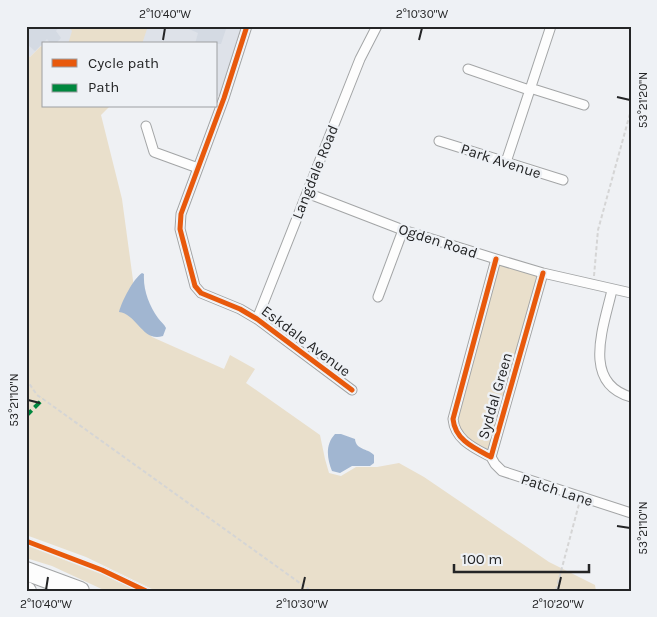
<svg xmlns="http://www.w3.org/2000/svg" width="657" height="617" viewBox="0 0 657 617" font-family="Karla,sans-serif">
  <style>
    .built { fill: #dee2e9 }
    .green { fill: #e9dfcb }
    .water { fill: #a1b6d1 }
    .building { fill: #d4dae3 }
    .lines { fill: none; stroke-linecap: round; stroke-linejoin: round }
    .lane-casing { stroke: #a3a5a6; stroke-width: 7 }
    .street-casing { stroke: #a3a5a6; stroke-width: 11 }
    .highway-casing { stroke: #a3a5a6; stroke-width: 20 }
    .path { stroke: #d5d5d5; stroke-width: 2; stroke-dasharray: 4 2.5; stroke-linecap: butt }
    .lane { stroke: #fdfdfd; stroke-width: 4.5 }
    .street { stroke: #fdfdfd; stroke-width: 9 }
    .highway { stroke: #fdfdfd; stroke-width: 18 }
    .quiet { stroke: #00873e; stroke-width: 4; stroke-dasharray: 8 4; stroke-linecap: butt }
    .cycleway-casing { stroke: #eef1f5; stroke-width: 8 }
    .cycleway { stroke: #e8590c; stroke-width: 5 }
    .ticks { fill: none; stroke: #242526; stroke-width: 2 }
    .labels { text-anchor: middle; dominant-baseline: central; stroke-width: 5; stroke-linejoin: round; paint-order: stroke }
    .street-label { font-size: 15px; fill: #242526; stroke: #eef1f5 }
    .neatline { fill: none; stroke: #242526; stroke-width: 2 }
    .ticks-label { font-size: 12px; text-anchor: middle; fill: #242526 }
  </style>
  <rect width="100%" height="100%" fill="#eff1f4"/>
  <!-- built -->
  <path class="built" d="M26,26h221l-23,72 -8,-3v-51h-172v5l-3,-3 -11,11 -4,-4z"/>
  <!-- green -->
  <path class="green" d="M68,26h80l-6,18h-74l4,-13z
    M41,46l3,3v57h66l-9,9 21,84 16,118 14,20 72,32 6,-14 25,14 -9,14 74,52 5,24 4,14 12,3 15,-9h21l22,-4 25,14 125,85 46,23 1,6h-440l-70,-34 -60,-22v-482l4,4z
    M496,259l47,14 -52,184 -37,-29z
    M26,541l34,11 86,39h-40l-54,-25 -26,-8z"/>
  <!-- water -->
  <path class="water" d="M142,273l2,1c-1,16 5,31 14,44 3,4 6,6 8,10l-3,8c-20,7 -26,-22 -44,-24 3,-11 14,-33 23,-39z
    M335,434h6l14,5c1,11 12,9 19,16v8l-4,3h-18l-12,7 -8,-2c-5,-13 -7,-26 3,-37z"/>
  <!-- building -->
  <path class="building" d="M26,26h34l-4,5 5,7 -6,6h-4l-4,-5 -12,12 -9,-8z
    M182,26h45l-6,18h-26l3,-11z"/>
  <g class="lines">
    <defs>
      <path id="lane" d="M26,541l76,29 44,21"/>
      <path id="street" d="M247,26l-23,72 -43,116 -1,15 15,57 6,7 39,16 17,10 95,71
        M468,69l61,21
        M530,88l54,17
        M146,126l8,26 44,16
        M439,141l124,39
        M506,162l45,-136
        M307,193l96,37 93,29 47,14 88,20
        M496,259l-43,160c2,21 21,29 38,38l52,-184
        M612,290c-8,36 -31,93 19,107
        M378,297l25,-67
        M257,319l103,-260 17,-33
        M491,457l4,7 7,7 129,42"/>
      <path id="highway" d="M26,571l54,20
        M26,591h1"/>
    </defs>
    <!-- lane casing -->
    <use href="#lane" class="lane-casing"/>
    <!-- street casing -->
    <use href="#street" class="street-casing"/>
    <!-- highway casing -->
    <use href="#highway" class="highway-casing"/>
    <!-- path -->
    <path class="path" d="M594,276l4,-46 33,-120
      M26,379l11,16 6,4 268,192
      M556,590l23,-86"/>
    <!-- lane -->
    <use href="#lane" class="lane"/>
    <!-- street -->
    <use href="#street" class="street"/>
    <!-- highway -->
    <use href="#highway" class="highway"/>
    <!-- quiet -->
    <path class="quiet" d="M26,416l17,-17"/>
    <defs>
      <path id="cycleway" d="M247,26l-23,72 -43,116 -1,15 15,57 6,7 39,16 17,10 95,71
        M496,259l-43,160c2,21 21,29 38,38l52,-184
        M26,541l76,29 44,21"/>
    </defs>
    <!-- cycleway casing -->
    <use href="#cycleway" class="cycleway-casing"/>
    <!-- cycleway -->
    <use href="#cycleway" class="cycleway"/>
  </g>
  <!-- ticks -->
  <path class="ticks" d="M163,40l2,-12M419,40l3,-12M617,97l13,3M28,400l12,3M617,526l13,2M46,590l2,-13M302,590l3,-13M558,590l3,-13"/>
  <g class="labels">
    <!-- street labels -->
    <g class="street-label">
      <text transform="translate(501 161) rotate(18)">Park Avenue</text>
      <text transform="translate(315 172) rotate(-68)">Langdale Road</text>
      <text transform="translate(438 241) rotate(18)">Ogden Road</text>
      <text transform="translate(306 341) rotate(37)">Eskdale Avenue</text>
      <text transform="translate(495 396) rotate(-74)">Syddal Green</text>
      <text transform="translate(557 490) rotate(18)">Patch Lane</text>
    </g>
  </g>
  <!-- border -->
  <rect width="657" height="617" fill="none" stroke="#eef1f5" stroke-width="55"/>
  <!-- legend -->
  <rect x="42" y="42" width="175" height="65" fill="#eef1f5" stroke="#9d9fa2"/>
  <rect x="52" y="59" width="25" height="8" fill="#e8590c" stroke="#9d9fa2"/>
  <text x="88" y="68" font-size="15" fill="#242526">Cycle path</text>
  <rect x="52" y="84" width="25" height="8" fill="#00873e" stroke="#9d9fa2"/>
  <text x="88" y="92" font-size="15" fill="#242526">Path</text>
  <!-- scale -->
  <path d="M454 564v8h135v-8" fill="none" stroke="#242526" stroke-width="2.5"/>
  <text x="462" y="564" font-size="15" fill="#242526" stroke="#eef1f5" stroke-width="4" paint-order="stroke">100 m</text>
  <rect x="28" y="28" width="602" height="562" class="neatline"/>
  <g class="ticks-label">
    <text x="165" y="18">2°10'40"W</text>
    <text x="422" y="18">2°10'30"W</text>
    <text transform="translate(643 100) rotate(-90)" y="4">53°21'20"N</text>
    <text transform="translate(14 400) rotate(-90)" y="4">53°21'10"N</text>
    <text transform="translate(643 528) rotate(-90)" y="4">53°21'10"N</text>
    <text x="46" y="608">2°10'40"W</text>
    <text x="302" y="608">2°10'30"W</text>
    <text x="558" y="608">2°10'20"W</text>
  </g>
</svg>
